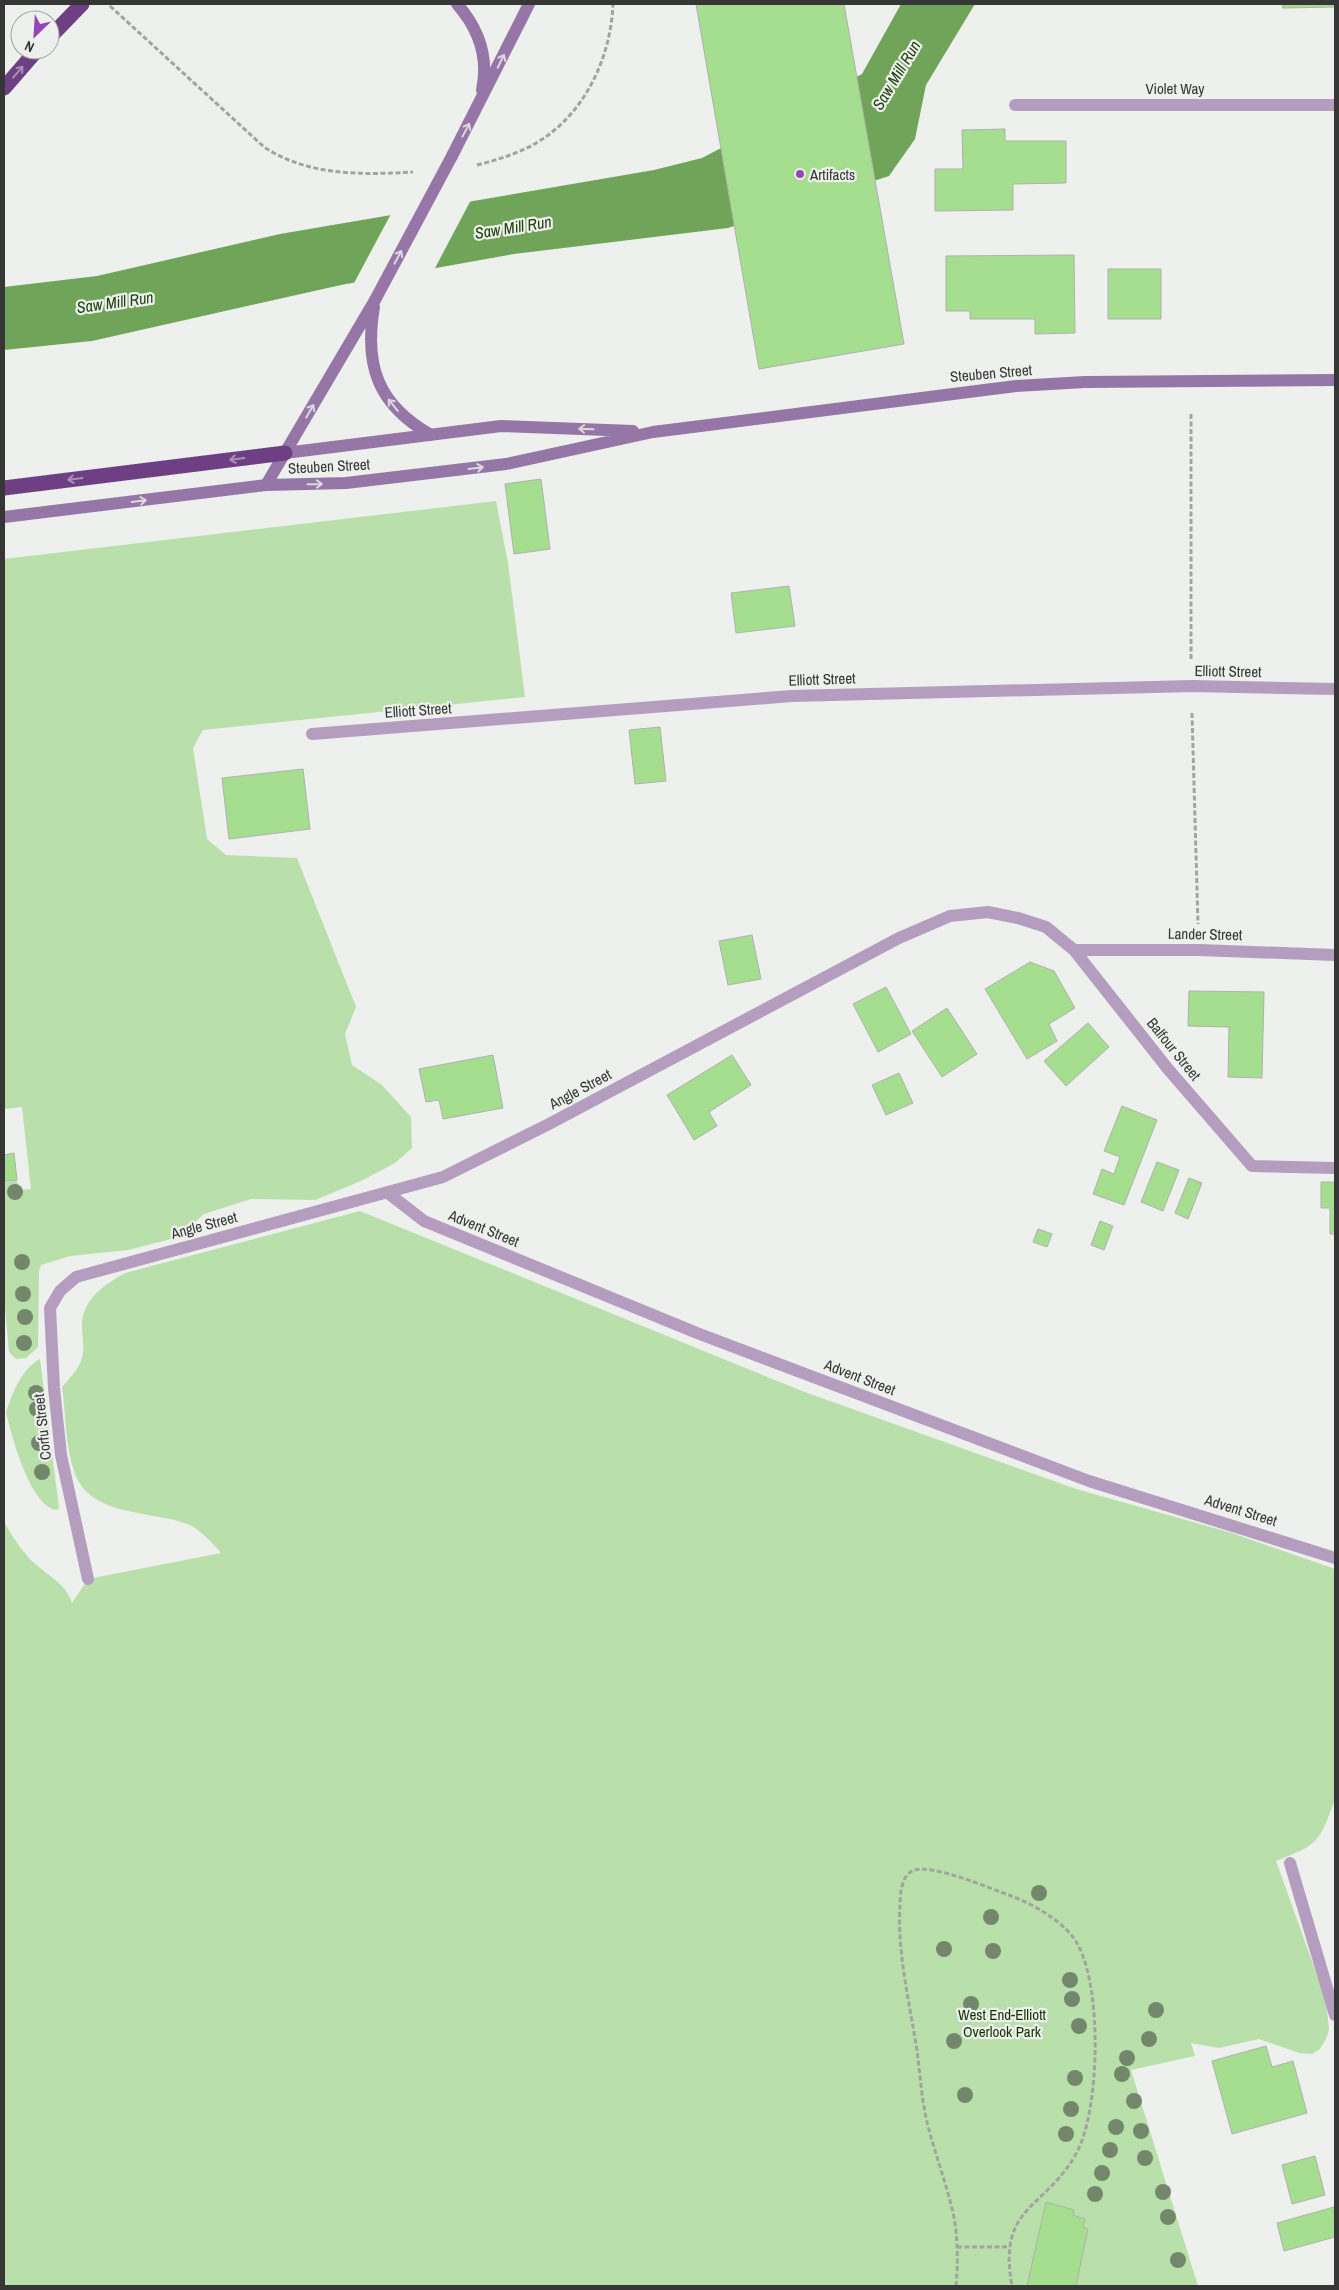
<svg xmlns="http://www.w3.org/2000/svg" width="1339" height="2290" viewBox="0 0 1339 2290" font-family="'Archivo Narrow',sans-serif">
  <style>
    .green { fill: #b9e0aa }
    .water { fill: #70a559 }
    .pier { fill: #edf0ec }
    .building { fill: #a6de90; stroke: #afb1ae }
    .lines { fill: none; stroke-linecap: round; stroke-linejoin: round }
    .path { stroke: #a2a4a1; stroke-width: 3; stroke-dasharray: 5 2.5; stroke-linecap: butt }
    .lane { stroke: #b49dbf; stroke-width: 12 }
    .street { stroke: #b49dbf; stroke-width: 12 }
    .secondary { stroke: #9676a7; stroke-width: 12 }
    .highway { stroke: #6f3f84; stroke-width: 15 }
    .secondary-bridge { stroke: #9676a7; stroke-width: 12 }
    .tree { fill: #73886a }
    .oneway { stroke: #dcd8de }
    .oneway2 { stroke: #a88fb3 }
    .poi-dot { fill: #9547b7; stroke: #edf0ec; stroke-width: 2 }
    .labels { text-anchor: middle; dominant-baseline: central; stroke-width: 4.5; stroke-linejoin: round; paint-order: stroke }
    .street-label { font-size: 15px; fill: #353635; stroke: #edf0ec }
    .poi-label { font-size: 15px; fill: #353635; stroke: #edf0ec; text-anchor: start }
    .park-label { font-size: 15px; fill: #103300; stroke: #edf0ec }
    .water-label { font-size: 16px; font-style: italic; fill: #1d410b; stroke: #edf0ec }
  </style>
  <rect width="100%" height="100%" fill="#edf0ec"/>
  <!-- green -->
  <path class="green" d="M496,501l12,62 17,134 -322,33 -10,18 14,91 19,16 71,3 59,149 -11,27 7,31 30,20 29,32 1,31 -17,15 -34,18 -46,19 -64,-1 -47,15 -23,20 -10,5 -43,11 -58,6 -29,9 -2,6 -1,76 -12,11 -10,1 -7,-7 -5,-55v-116l12,-1 5,10 10,-1 -9,-82 -18,2v-550z
    M360,1211l442,180 274,98 156,44 103,36v231c-17,44 -16,44 -59,61l50,139 3,30 -3,9 -6,10 -8,5 -13,-1 -40,-14 -40,9 -28,-5 4,13 -64,14 67,216h-1194v-765c7,14 15,26 26,38 15,16 35,22 42,44l16,-24 133,-26c-7,-9 -21,-23 -31,-28 -36,-15 -98,-7 -115,-51 -10,-27 -9,-59 -13,-87 7,-8 17,-18 20,-29 3,-9 0,-21 0,-31 -1,-27 22,-42 43,-54z
    M40,1359l19,149 -2,2c-27,-3 -45,-74 -51,-97 6,-19 15,-44 34,-54z"/>
  <!-- water -->
  <path class="water" d="M901,4h74l-49,81 -11,54 -26,37 -161,52 -214,26 -173,31 -249,56 -88,9v-63l93,-11 183,-42 374,-64 48,-12 160,-84z"/>
  <!-- pier -->
  <path class="pier" d="M472,198l-38,72 -81,15 39,-73z"/>
  <!-- building -->
  <path class="building" d="M696,4h148l60,340 -145,25z
    M1282,4h53v3l-52,1z
    M1005,129v12h61v42l-53,1v26l-78,1v-42h28l-1,-39z
    M1074,255l1,78 -40,1v-15h-65v-8h-24v-55z
    M1108,269h53v50h-53z
    M541,479l9,70 -36,5 -9,-70z
    M789,586l6,40 -59,7 -5,-40z
    M660,727l6,54 -31,3 -6,-54z
    M303,769l7,60 -81,10 -7,-61z
    M752,935l9,44 -33,6 -9,-44z
    M1030,962l24,9 21,37 -26,16 8,17 -30,18 -42,-70z
    M886,987l25,47 -33,18 -25,-48z
    M1189,991l75,1 -2,86 -34,-1 1,-50 -41,-1z
    M947,1008l30,46 -35,23 -30,-46z
    M1088,1023l21,24 -43,39 -22,-25z
    M493,1055l10,53 -60,11 -4,-19 -13,2 -7,-33z
    M732,1055l19,30 -42,27 8,14 -23,14 -27,-45z
    M899,1073l14,30 -27,12 -14,-30z
    M1122,1106l35,14 -33,85 -31,-11 9,-25 12,5 6,-17 -16,-6z
    M14,1153l3,27 -13,1v-26z
    M1157,1162l22,8 -16,41 -22,-9z
    M1189,1178l13,5 -14,36 -13,-6z
    M1321,1182h14v52h-5v-26h-9z
    M1100,1221l13,5 -9,24 -13,-5z
    M1038,1229l14,5 -5,13 -14,-5z
    M1266,2046l6,21 21,-6 14,52 -75,21 -20,-73z
    M1315,2156l10,39 -33,9 -10,-39z
    M1046,2202l28,8 -1,5 12,4 -2,8 5,2 -12,57h-49z
    M1334,2207l1,30 -51,14 -7,-28z"/>
  <g class="lines">
    <!-- path -->
    <path class="path" d="M110,6l154,141c44,29 98,28 149,25
      M477,165c23,-6 47,-13 67,-27 43,-29 67,-83 69,-134
      M1191,414v247
      M1192,713l6,211
      M957,2247h53
      M956,2286c2,-22 2,-46 -2,-69 -7,-32 -19,-63 -27,-95 -6,-25 -7,-52 -11,-78 -7,-42 -19,-96 -16,-137 0,-12 1,-30 12,-36 17,-9 80,18 99,25 22,8 56,27 67,49 24,44 22,163 -1,207 -31,58 -80,52 -65,134"/>
    <!-- lane -->
    <path class="lane" d="M1015,105h320"/>
    <!-- street -->
    <path class="street" d="M312,734l480,-38 400,-10 143,3
      M1074,950h125l136,5
      M388,1193l36,28 273,112 392,148 246,77
      M88,1579l-27,-124 -7,-67 -4,-80 10,-17 16,-14 367,-100 106,-53 350,-186 51,-22 38,-4 30,6 28,9 28,23 94,119 84,97 83,2
      M1290,1863l45,152"/>
    <!-- secondary -->
    <path class="secondary" d="M457,4c22,25 32,53 25,86
      M452,156l77,-152
      M374,307c-10,59 4,98 57,128
      M285,453l216,-27 132,5
      M266,485l109,-185
      M4,517l262,-32 80,-2 160,-19 147,-32 363,-46 69,-4 250,-2"/>
    <!-- highway -->
    <path class="highway" d="M50,37l32,-33
      M4,88l33,-38
      M4,488l281,-35"/>
    <!-- secondary-bridge -->
    <path class="secondary-bridge" d="M375,300l77,-144"/>
  </g>
  <!-- trees -->
  <g class="tree">
    <circle cx="15" cy="1192" r="8"/>
    <circle cx="22" cy="1262" r="8"/>
    <circle cx="23" cy="1294" r="8"/>
    <circle cx="25" cy="1317" r="8"/>
    <circle cx="24" cy="1343" r="8"/>
    <circle cx="36" cy="1393" r="8"/>
    <circle cx="37" cy="1409" r="8"/>
    <circle cx="39" cy="1443" r="8"/>
    <circle cx="42" cy="1472" r="8"/>
    <circle cx="1039" cy="1893" r="8"/>
    <circle cx="991" cy="1917" r="8"/>
    <circle cx="944" cy="1949" r="8"/>
    <circle cx="993" cy="1951" r="8"/>
    <circle cx="1070" cy="1980" r="8"/>
    <circle cx="1072" cy="1999" r="8"/>
    <circle cx="971" cy="2004" r="8"/>
    <circle cx="1156" cy="2010" r="8"/>
    <circle cx="1079" cy="2026" r="8"/>
    <circle cx="1149" cy="2039" r="8"/>
    <circle cx="954" cy="2041" r="8"/>
    <circle cx="1127" cy="2058" r="8"/>
    <circle cx="1122" cy="2074" r="8"/>
    <circle cx="1075" cy="2078" r="8"/>
    <circle cx="965" cy="2095" r="8"/>
    <circle cx="1134" cy="2101" r="8"/>
    <circle cx="1071" cy="2109" r="8"/>
    <circle cx="1116" cy="2127" r="8"/>
    <circle cx="1141" cy="2131" r="8"/>
    <circle cx="1066" cy="2134" r="8"/>
    <circle cx="1110" cy="2150" r="8"/>
    <circle cx="1145" cy="2158" r="8"/>
    <circle cx="1102" cy="2173" r="8"/>
    <circle cx="1163" cy="2192" r="8"/>
    <circle cx="1095" cy="2194" r="8"/>
    <circle cx="1168" cy="2217" r="8"/>
    <circle cx="1178" cy="2260" r="8"/>
  </g>
  <!-- one-way arrows -->
  <defs><path id="oneway-shaft" d="M-6 0H5M1.5-3L5.5 0L1.5 3" fill="none" stroke-width="1.6" stroke-linecap="round" stroke-linejoin="round" transform="scale(1.25)"/></defs>
  <g class="oneway">
    <use href="#oneway-shaft" transform="translate(501 61) rotate(-64)"/>
    <use href="#oneway-shaft" transform="translate(466 130) rotate(-62)"/>
    <use href="#oneway-shaft" transform="translate(398 257) rotate(-62)"/>
    <use href="#oneway-shaft" transform="translate(393 405) rotate(-129)"/>
    <use href="#oneway-shaft" transform="translate(310 411) rotate(-60)"/>
    <use href="#oneway-shaft" transform="translate(586 429) rotate(-178)"/>
    <use href="#oneway-shaft" transform="translate(476 468) rotate(-7)"/>
    <use href="#oneway-shaft" transform="translate(315 484) rotate(-1)"/>
    <use href="#oneway-shaft" transform="translate(139 501) rotate(-7)"/>
  </g>
  <g class="oneway2">
    <use href="#oneway-shaft" transform="translate(18 72) rotate(-49)"/>
    <use href="#oneway-shaft" transform="translate(237 459) rotate(173)"/>
    <use href="#oneway-shaft" transform="translate(75 479) rotate(173)"/>
  </g>
  <!-- markers -->
  <circle class="poi-dot" cx="800" cy="174" r="5"/>
  <g class="labels">
    <!-- street labels -->
    <g class="street-label">
      <text x="1175" y="88">Violet Way</text>
      <text transform="translate(991 373) rotate(-5)">Steuben Street</text>
      <text transform="translate(329 466) rotate(-3)">Steuben Street</text>
      <text transform="translate(1228 671) rotate(1)">Elliott Street</text>
      <text transform="translate(822 679) rotate(-2)">Elliott Street</text>
      <text transform="translate(418 710) rotate(-4)">Elliott Street</text>
      <text transform="translate(1205 934) rotate(1)">Lander Street</text>
      <text transform="translate(1174 1049) rotate(51)">Balfour Street</text>
      <text transform="translate(580 1089) rotate(-28)">Angle Street</text>
      <text transform="translate(204 1225) rotate(-15)">Angle Street</text>
      <text transform="translate(484 1228) rotate(22)">Advent Street</text>
      <text transform="translate(860 1377) rotate(21)">Advent Street</text>
      <text transform="translate(42 1427) rotate(-96)">Corfu Street</text>
      <text transform="translate(1241 1510) rotate(17)">Advent Street</text>
    </g>
    <!-- poi labels -->
    <g class="poi-label">
      <text x="810" y="174">Artifacts</text>
    </g>
    <!-- park labels -->
    <g class="park-label">
      <text x="1002" y="2014">West End-Elliott<tspan x="1002" dy="17">Overlook Park</tspan></text>
    </g>
    <!-- water labels -->
    <g class="water-label">
      <text transform="translate(896 75) rotate(-59)">Saw Mill Run</text>
      <text transform="translate(513 227) rotate(-9)">Saw Mill Run</text>
      <text transform="translate(115 302) rotate(-8)">Saw Mill Run</text>
    </g>
  </g>
  <!-- border -->
  <rect width="1339" height="2290" fill="none" stroke="#353635" stroke-width="10"/>
  <!-- north arrow -->
  <g transform="translate(35 35) rotate(205)"><circle r="24" fill="#edf0ec" stroke="#a3a6a3"/>
  <path d="M0-4L9 19L0 12L-9 19Z" fill="#9547b7"/>
  <text y="-8" font-size="14" font-weight="bold" text-anchor="middle" fill="#353635">N</text>
  </g>
</svg>
